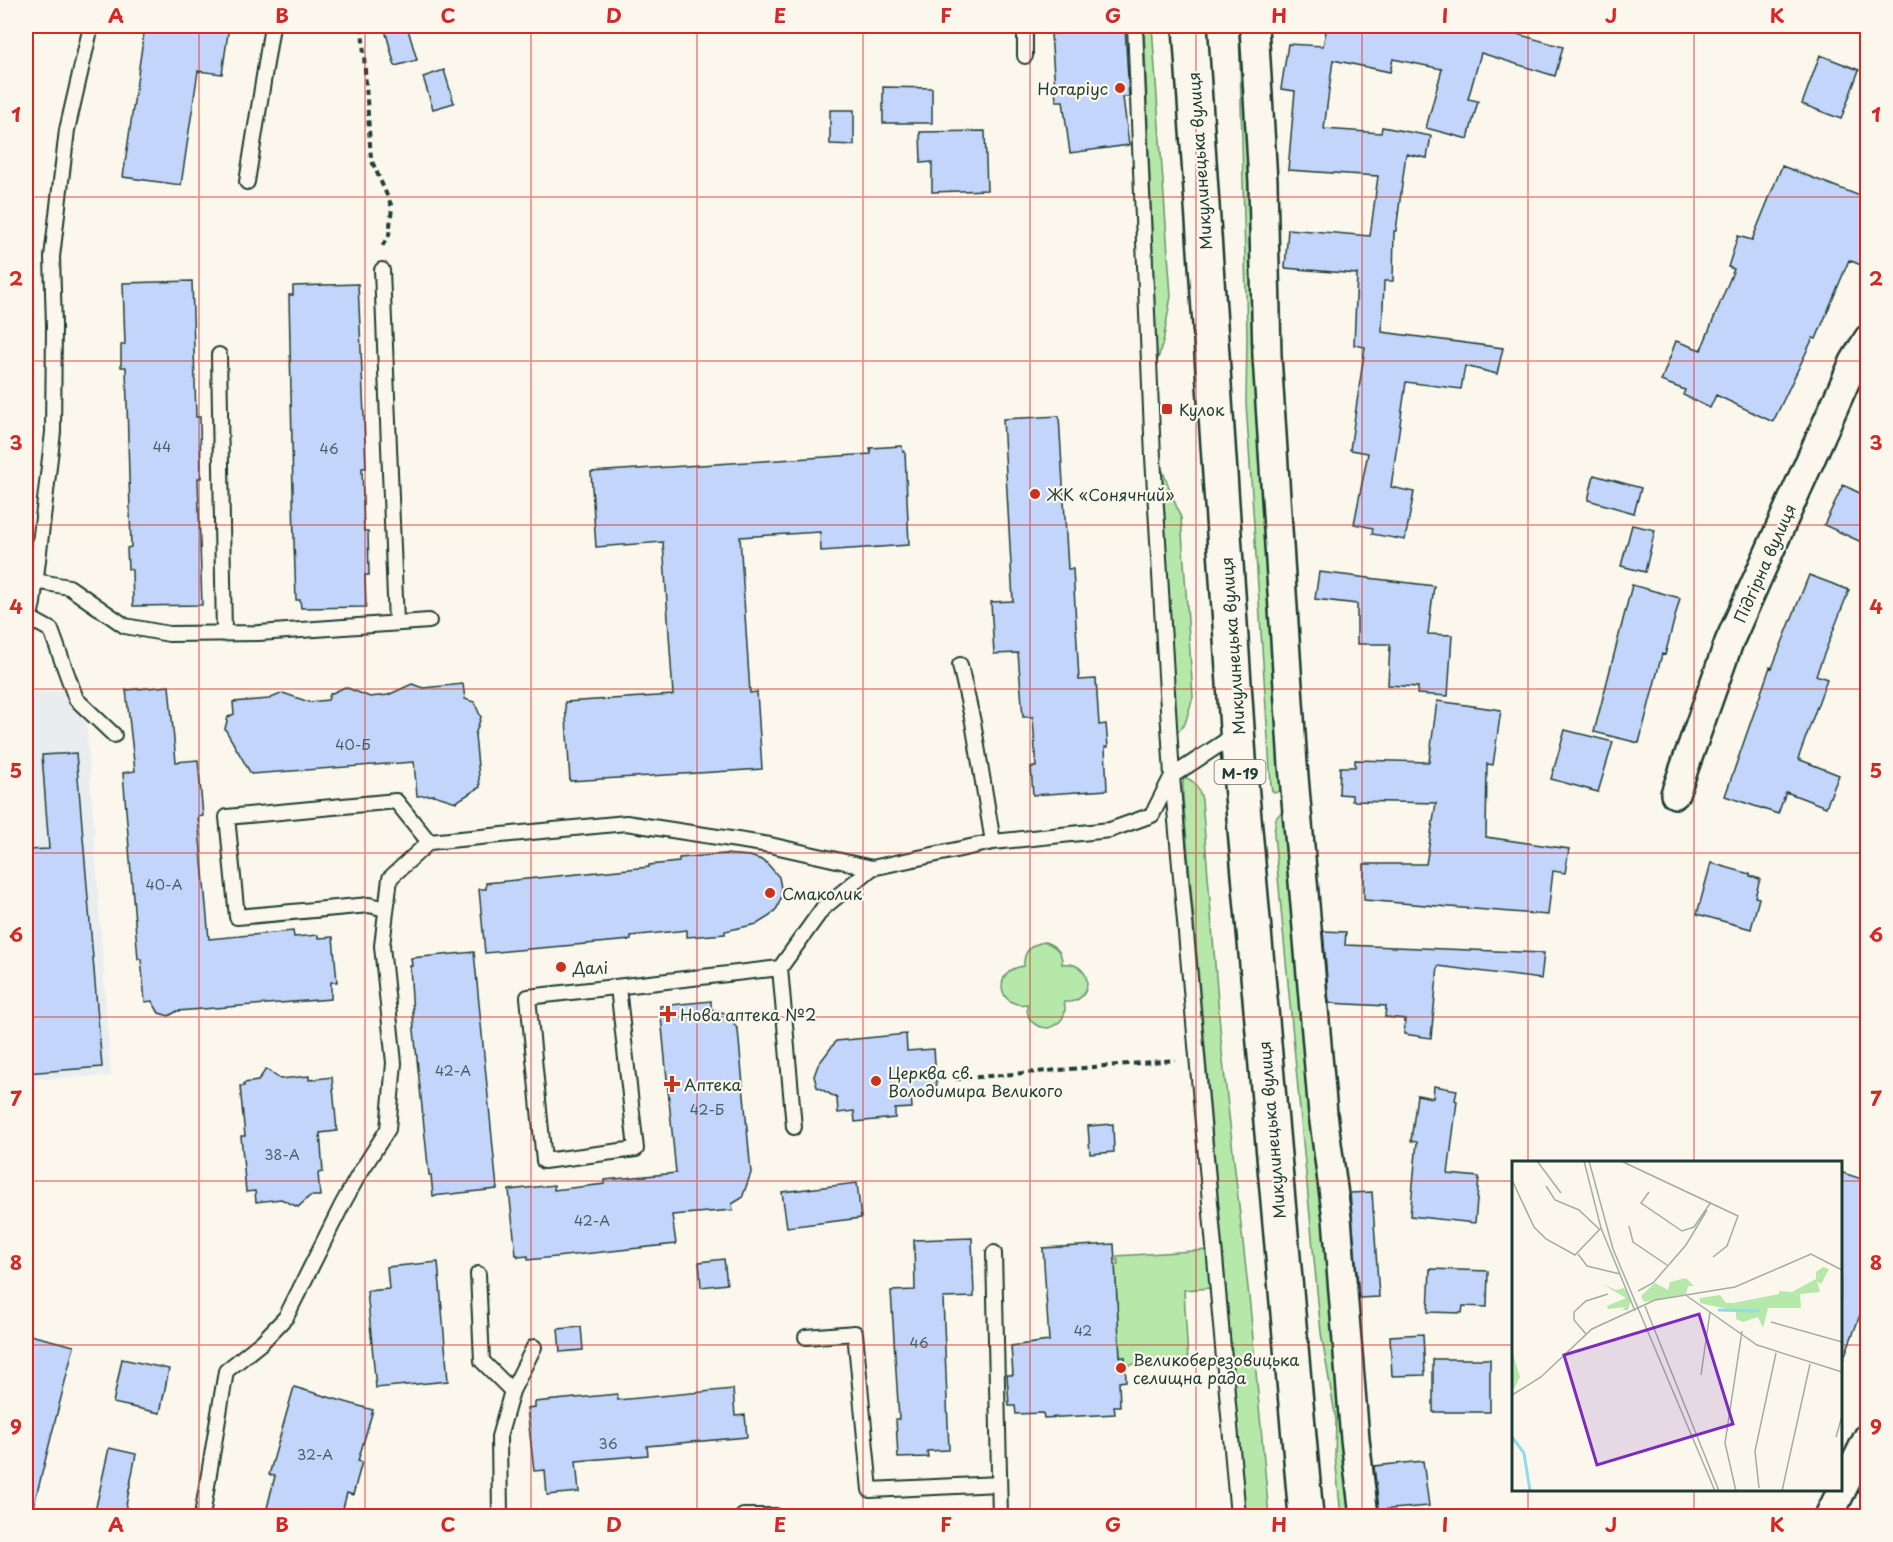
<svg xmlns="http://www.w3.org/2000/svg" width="1893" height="1542" viewBox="0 0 1893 1542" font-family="'Playpen Sans',sans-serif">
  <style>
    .built { fill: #eaedf0 }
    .green { fill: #b5e8a9; stroke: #6a926e; stroke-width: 1.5 }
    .building { fill: #c3d5fb; stroke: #1f3d34; stroke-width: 1.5 }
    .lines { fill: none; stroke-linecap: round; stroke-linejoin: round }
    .lane-casing { stroke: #1f3d34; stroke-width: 18 }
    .street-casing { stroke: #1f3d34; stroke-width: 32 }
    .highway-casing { stroke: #1f3d34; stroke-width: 38 }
    .path { stroke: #1f3d34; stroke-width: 4; stroke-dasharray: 6 4.5; stroke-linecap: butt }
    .lane { stroke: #fbf7ec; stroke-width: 14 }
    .street { stroke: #fbf7ec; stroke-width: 27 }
    .highway { stroke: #fbf7ec; stroke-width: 33 }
    .grid { fill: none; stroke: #d62828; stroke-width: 1.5; stroke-opacity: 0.55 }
    .poi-dot { fill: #c8321e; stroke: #fbf7ec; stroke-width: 2 }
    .labels { text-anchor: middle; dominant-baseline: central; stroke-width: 4.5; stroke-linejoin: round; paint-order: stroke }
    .number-label { font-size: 14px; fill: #486366 }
    .shield { fill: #fbf7ec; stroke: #61756b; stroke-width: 1.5 }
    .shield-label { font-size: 15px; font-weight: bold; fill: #1f3d34 }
    .poi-label { font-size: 16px; fill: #1f3d34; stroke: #fbf7ec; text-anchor: start }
    .street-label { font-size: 16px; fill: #1f3d34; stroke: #fbf7ec }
    .inset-river { fill: none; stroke: #90daf2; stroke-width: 3 }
    .inset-road { fill: none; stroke: #a3ada2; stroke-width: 1.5 }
    .view { fill: #7b2cbf; fill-opacity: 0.15; stroke: #7b2cbf; stroke-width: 3 }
    .inset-edge { fill: none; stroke: #1f3d34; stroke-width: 3 }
    .neatline { fill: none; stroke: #d62828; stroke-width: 2 }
    .grid-label { font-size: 20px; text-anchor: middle; font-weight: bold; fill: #d62828 }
  </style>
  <rect width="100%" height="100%" fill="#fbf7ec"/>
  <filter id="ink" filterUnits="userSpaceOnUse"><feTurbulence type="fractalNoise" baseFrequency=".0167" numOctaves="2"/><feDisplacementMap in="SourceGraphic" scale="12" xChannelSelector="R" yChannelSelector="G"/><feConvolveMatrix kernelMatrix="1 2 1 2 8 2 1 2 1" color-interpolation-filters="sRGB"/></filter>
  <g filter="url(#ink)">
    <!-- built -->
    <path class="built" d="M84,688l27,388 -85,4v-387z"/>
    <!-- green -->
    <path class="green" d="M1144,26h8l19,270 -8,46 -6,20z
      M1239,26h8l36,763 -8,4 -3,-2 -1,-6 -25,-382 1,-68z
      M1162,469l19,49 12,179 -8,27 -8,9z
      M1186,778c10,3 14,13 16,22l20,252 28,254 19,210h-23l-63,-719v-17z
      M1287,806l67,710h-13l-6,-60 1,-36 -15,-87 -47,-499 2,-16z
      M1045,942c11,4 18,10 17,22 34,-3 32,41 2,38 4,13 -3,22 -16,26 -15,-1 -22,-9 -21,-24 -29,5 -36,-34 -3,-38 -1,-15 7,-22 21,-24z
      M1208,1250l3,38 -27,2 4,71 -63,4 -10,-7 3,-33 -3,-60 3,-1 -1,-8z"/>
    <!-- building -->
    <path class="building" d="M145,26h84l-7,48 -24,-3 -17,114 -58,-8z
      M384,26h23l10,34 -22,6z
      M1067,26h58l4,71h-6l6,48 -59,8 -7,-52h-7l-5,-67 16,-1z
      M1327,26h15l41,7 1,-7h127l-1,6 53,15 -8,29 -74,-23 -13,46 10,2 -10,38 -42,-11 16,-59 -49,-10 -3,13 -57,-12 -9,69 57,4 1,-6 49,9 -4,22 -21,-4 -10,77h-2l-1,50h-9l-2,51 121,16 -6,26 -32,-8 -4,23 -55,-7 -15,105 23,5 -9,48 -33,-6 1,-6 -19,-4 14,-71 -18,-3 15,-103 -11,-2 3,-71 -72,-6 3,-39 82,7 8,-60 -90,-6 7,-79 -14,-2 7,-45 35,2z
      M1820,55l39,15 -18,49 -39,-15z
      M444,70l10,33 -21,6 -10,-32z
      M883,87l49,1v35h-49z
      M830,110h24v35l-24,-1z
      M985,131l2,59 -55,2v-30l-11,1 -1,-31z
      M1782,166l86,33v69l-19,-8 -33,79 -3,-1 -40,84 -57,-27 -6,13 -27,-13 2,-5 -24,-9 15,-40 25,9 33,-81 -6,-2 10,-31 14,4z
      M192,281l4,136h4l1,61h-3l4,127 -69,1 -1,-36 -4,-1 -1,-21 4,-1 -5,-180h-5v-22l4,-1 -2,-61z
      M358,284l6,132 2,52h-4l2,63h4l1,44h-4l1,32 -65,1 -1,-8h-4l-2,-59 -5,-246h4v-9z
      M1059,416l9,153h5l6,111 17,-1 3,46 7,-1 2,23h-3l2,43 -74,5 -2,-28h5l-3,-50h-10l-5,-64 -24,1 -3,-52 22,-1 -10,-182z
      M902,446l1,6h2l4,93 -88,6 -1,-19 -80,5 10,156 7,-1 5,77 -192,12 -5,-79 108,-7 -10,-153 -67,5 -5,-75 280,-18 -1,-6z
      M1594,475l47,13 -7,25 -46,-13z
      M1843,485l25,12v48l-44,-20z
      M1632,525l23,5 -10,42 -24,-6z
      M1319,572l115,14 -6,48 24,1 -4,61 -31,-2 1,-7 -30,-2 2,-41h-33v-40l-42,-5z
      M1809,575l40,15 -33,85 11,4 -29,80 41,16 -13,32 -40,-15 -8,22 -53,-18 45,-129 2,1z
      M1632,585l48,13 -15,57 -3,-1 -23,89 -45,-11z
      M412,684l11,4 40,-4 2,15 9,3 7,15 -6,18 5,52 -24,15 -22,-7 -17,1 -3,-34 -163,12 -26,-45 3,-12 6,-3 -1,-12 36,-3 14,-6 26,9 19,-2 2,-6 15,-7 25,10 18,-2z
      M169,686l7,76 22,-2 5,56 -5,1 11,122 84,-8 1,6 24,-2v3l15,-1 4,45h-6v17l-154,12 -8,5 -10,-3 -7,-12 -7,1 -4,-43h-3l-15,-186 12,-2 -9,-81z
      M1437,701l64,9 -8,55 -6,-1 -1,73 83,12 -4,24 -12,-2 -5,44 -184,-15v-36h62l10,-61 -84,-2v-6l-13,-1 1,-27h15v-7l74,2z
      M1565,730l48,12 -15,50 -47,-13z
      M76,753l26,314 -76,6v-223l23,-1 -7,-94z
      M724,854l26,2 15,5 14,16 2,11v10l-4,10 -7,8 -13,8 -32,7v3l-38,3v-7l-48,5 -8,1v4l-146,13 -6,-64h7v-6l163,-16v-2l30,-3v-4z
      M1711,863l39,11v2l10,3 -5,18 4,1 -8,31 -54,-15z
      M1323,931l23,1 -1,13 199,8 -3,26 -103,-13 -7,72 -27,-4 1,-15 -20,-2 1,-11 -57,-3z
      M474,952l23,237 -64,7 -2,-21h-2l-15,-145 -4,-64h2l-1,-8z
      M711,1001v8l17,5 10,16 13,143 -9,25 -10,6 1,6 -61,5 4,29 -148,16v-4l-10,1v-2h-2l-7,-65 45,-5v5l51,-6v-4l71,-7 -16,-167z
      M906,1034l1,17 27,-2 3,43 -26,2 1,14 -17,1v9l-40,4 -1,-11 -16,2 -1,-15 -20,-11 -3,-11 4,-11 18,-24z
      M266,1069l14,10 29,-3v4l23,-3 5,54 -17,2 3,39 -5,1 2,23h-10l-12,11 -17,-8 -25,3 -1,-11 -9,1 -5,-56h4l-5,-50h4v-3l14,-2z
      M1434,1086l23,4 -2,10 2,1 -9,73 31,3 -4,46 -65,-7 7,-74 -6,-1 6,-46 16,3z
      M1113,1124l1,28 -24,2 -2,-28z
      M1840,1172l28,9v113l-25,66h-3z
      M857,1183l4,35 -74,9 -5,-35z
      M1372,1192l7,105 -20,1 -9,-105z
      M972,1238l2,59 -31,1 6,152 -22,1 1,6 -30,1 -2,-39h3l-8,-128 24,-1 -1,-50z
      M1114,1244l6,113h5l1,24 -7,1 1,24h-6l1,8 -71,4 -1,-5 -27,1 -1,-8h-6l-2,-31h6l-2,-29 38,-5 -6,-93z
      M724,1259l3,25 -26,3 -2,-25z
      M438,1262l10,119 -72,7 -9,-97 22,-2 -2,-22z
      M1430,1269l58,2 -1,36 -24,-1 -1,7 -34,-1z
      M581,1327l2,23 -23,2 -2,-23z
      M1423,1334l2,41 -33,1 -2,-40z
      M30,1335l44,11 -41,163 -7,-1v-154z
      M122,1359l47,10 -9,44 -47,-10z
      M1433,1359h57v53h-57z
      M294,1387l79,23 -15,51 4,1 -9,33 -6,-2 -6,23h-76l10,-40 -6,-1z
      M733,1389l2,27 10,-1 2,22 -100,9 1,9 -72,6 3,31 -32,3 -2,-25 -11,1 -7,-63 8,-1v-5l82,-8 1,6z
      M109,1448l27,6 -12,62h-30z
      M1423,1461l6,45 -50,4 -5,-44z"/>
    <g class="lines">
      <defs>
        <path id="lane" d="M1025,56v-30
          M247,182l25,-156
          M382,270l14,353
          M219,355l5,279
          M35,581l34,6 56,39 44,8 90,-1 170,-12
          M29,618l22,12 25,69 38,36
          M26,632l7,-29 20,-171 1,-106 -2,-69 15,-127 24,-104
          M960,665l13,57 20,120
          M1236,734l-64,42 66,740
          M386,909l-17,-4 -132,12 -10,-100 169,-16 33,41
          M618,987l18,162 -92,12 -16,-164 252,-29
          M794,1127l-14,-159 43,-60 49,-40
          M994,1253l6,263
          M478,1274l4,87 30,30
          M806,1337l49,-4 15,157 129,-6
          M202,1516l24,-145 36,-29 24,-25 56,-112 16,-29 30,-47 6,-66 -12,-117 8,-68 39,-36 197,-19 144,22 102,23 121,-26 117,-12 42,-15 20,-39 -19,-319 -18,-431
          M500,1516l-1,-79 13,-46 22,-44
          M743,1516h33"/>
        <path id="street" d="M1254,26l9,156 4,174 26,409 30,349 14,104 18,221 9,77
          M1675,794l54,-152 125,-280 14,-23
          M1829,1516l39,-79"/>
        <path id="highway" d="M1190,26l50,747 66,743"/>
      </defs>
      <!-- lane casing -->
      <use href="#lane" class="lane-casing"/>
      <!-- street casing -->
      <use href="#street" class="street-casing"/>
      <!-- highway casing -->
      <use href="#highway" class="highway-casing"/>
      <!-- path -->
      <path class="path" d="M362,26l9,133 21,48 -3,28 -8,13
        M955,1079l220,-19"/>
      <!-- lane -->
      <use href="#lane" class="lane"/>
      <!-- street -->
      <use href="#street" class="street"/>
      <!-- highway -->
      <use href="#highway" class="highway"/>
    </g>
  </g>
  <!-- grid -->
  <path class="grid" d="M199,26v1490M365,26v1490M531,26v1490M697,26v1490M863,26v1490M1030,26v1490M1196,26v1490M1362,26v1490M1528,26v1136M1694,26v1136M26,197h1842M26,361h1842M26,525h1842M26,689h1842M26,853h1842M26,1017h1842M26,1181h1488M1840,1181h28M26,1345h1488M1840,1345h28M1528,1490v26M1694,1490v26"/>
  <!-- markers -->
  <g class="poi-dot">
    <circle cx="1120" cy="88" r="6"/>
    <rect x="1161" y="403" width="12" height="12" rx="3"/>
    <circle cx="1035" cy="494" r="6"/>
    <circle cx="770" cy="893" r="6"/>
    <circle cx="561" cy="967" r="6"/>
    <path d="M665 1005h6v6h6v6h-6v6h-6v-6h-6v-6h6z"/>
    <circle cx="876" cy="1081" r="6"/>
    <path d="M669 1075h6v6h6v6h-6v6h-6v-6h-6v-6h6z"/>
    <circle cx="1121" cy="1368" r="6"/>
  </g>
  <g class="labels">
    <!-- number labels -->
    <g class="number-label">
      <text x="162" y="446">44</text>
      <text x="329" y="448">46</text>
      <text x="353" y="744">40-Б</text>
      <text x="164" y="884">40-А</text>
      <text x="453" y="1070">42-А</text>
      <text x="707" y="1109">42-Б</text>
      <text x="282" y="1154">38-А</text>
      <text x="592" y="1220">42-А</text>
      <text x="1083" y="1330">42</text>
      <text x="919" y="1342">46</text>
      <text x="608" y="1443">36</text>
      <text x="315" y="1454">32-А</text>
    </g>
    <!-- shield labels -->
    <rect class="shield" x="1214.5" y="760" width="51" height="24" rx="4.5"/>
    <g class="shield-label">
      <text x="1240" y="772">М-19</text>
    </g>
    <!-- poi labels -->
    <g class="poi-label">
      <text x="1108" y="88" text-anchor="end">Нотаріус</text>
      <text x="1179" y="409">Кулок</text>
      <text x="1047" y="494">ЖК «Сонячний»</text>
      <text x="782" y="893">Смаколик</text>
      <text x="573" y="967">Далі</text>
      <text x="680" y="1014">Нова аптека №2</text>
      <text x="888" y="1072">Церква св.<tspan x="888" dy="18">Володимира Великого</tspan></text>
      <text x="684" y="1084">Аптека</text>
      <text x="1133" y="1359">Великоберезовицька<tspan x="1133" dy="18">селищна рада</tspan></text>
    </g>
    <!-- street labels -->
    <g class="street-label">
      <text transform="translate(1199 161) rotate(-94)">Микулинецька вулиця</text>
      <text transform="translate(1764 563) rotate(-66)">Підгірна вулиця</text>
      <text transform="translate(1232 646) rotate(-94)">Микулинецька вулиця</text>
      <text transform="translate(1271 1130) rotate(-95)">Микулинецька вулиця</text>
    </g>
  </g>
  <!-- overview -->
  <g transform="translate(1512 1161)">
    <rect width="330" height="330" fill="#fbf7ec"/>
    <path d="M311,106l6,2 -8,15 -4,-3 3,11 -20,2 1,14h-33l-5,20 -5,-11 -15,5 -7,-3v-8l-36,-8v-5l20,-3 6,8h7l46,-9v-3l13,1 24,-13v-7zM174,117l8,8h-6l-2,8 -42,8 -3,-6 14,-13 13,7 2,-8zM90,123l14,6 8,-2 7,12 -3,10h-6l4,-3 -18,2 -1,-3 19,-8zM0,190l8,26 -6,12 -2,-1z" fill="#b5e8a9"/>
    <path class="inset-river" d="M206,149l41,1M0,276l12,16 6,38"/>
    <path class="inset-road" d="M25,0l24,32M77,0l24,88 102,242M109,0l117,55 -11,30 -14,11M0,19l22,47 12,12 29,16 26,-27 -17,-67M34,25l9,14 24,10 20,19M137,31l-8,11 41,28 12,-4 17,-25M117,65l4,16 34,23M89,67l34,83M66,93l9,12 33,8M126,130l15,-8 33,-38 21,-35M175,135l70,49 85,27M133,145l74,185M259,161l71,20M74,173l-12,-14v-8l12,-11 22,-7M189,214l9,-63M0,234l29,-18 51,-48 63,-29 80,-13 76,-33 31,16M324,276l6,-21M247,327l-4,-37 21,-98M224,330l-11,-48 17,-112M270,330l28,-127"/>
    <path class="view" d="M187,153l34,110 -136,41 -33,-110z"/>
    <rect width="330" height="330" class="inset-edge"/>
  </g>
  <!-- margin -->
  <rect width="1893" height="1542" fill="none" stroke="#fbf7ec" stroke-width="66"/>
  <rect x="33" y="33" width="1827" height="1476" class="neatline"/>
  <g class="grid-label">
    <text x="116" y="23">A</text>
    <text x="282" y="23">B</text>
    <text x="448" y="23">C</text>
    <text x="614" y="23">D</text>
    <text x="780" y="23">E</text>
    <text x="946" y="23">F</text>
    <text x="1113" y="23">G</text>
    <text x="1279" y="23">H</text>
    <text x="1445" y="23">I</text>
    <text x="1611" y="23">J</text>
    <text x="1777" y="23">K</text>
    <text x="16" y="122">1</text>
    <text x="1876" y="122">1</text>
    <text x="16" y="286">2</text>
    <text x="1876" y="286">2</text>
    <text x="16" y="450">3</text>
    <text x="1876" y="450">3</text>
    <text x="16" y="614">4</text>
    <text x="1876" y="614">4</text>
    <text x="16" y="778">5</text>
    <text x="1876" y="778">5</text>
    <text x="16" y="942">6</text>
    <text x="1876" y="942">6</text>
    <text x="16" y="1106">7</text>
    <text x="1876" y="1106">7</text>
    <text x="16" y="1270">8</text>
    <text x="1876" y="1270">8</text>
    <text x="16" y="1434">9</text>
    <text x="1876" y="1434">9</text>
    <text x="116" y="1532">A</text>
    <text x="282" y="1532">B</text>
    <text x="448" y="1532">C</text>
    <text x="614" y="1532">D</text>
    <text x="780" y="1532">E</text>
    <text x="946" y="1532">F</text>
    <text x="1113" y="1532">G</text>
    <text x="1279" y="1532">H</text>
    <text x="1445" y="1532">I</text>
    <text x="1611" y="1532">J</text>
    <text x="1777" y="1532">K</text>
  </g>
</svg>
